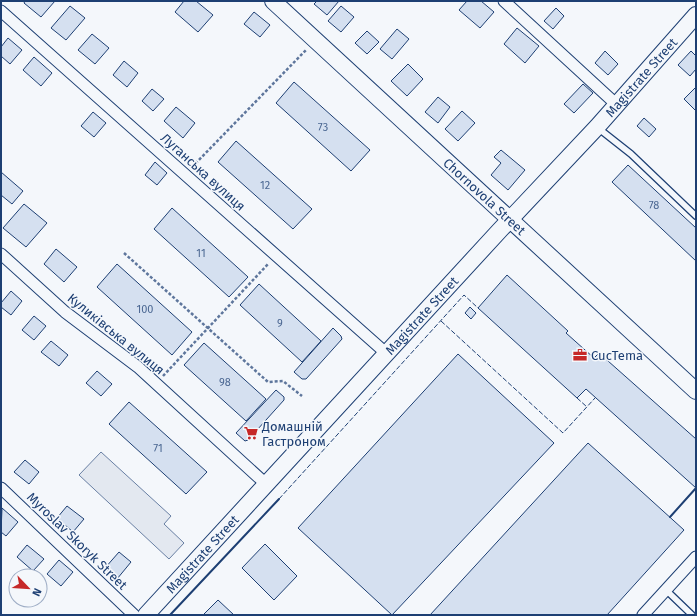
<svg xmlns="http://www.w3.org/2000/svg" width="697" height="616" viewBox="0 0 697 616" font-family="'Fira Sans',sans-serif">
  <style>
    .parking { fill: #e3e8f0; stroke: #687fa3 }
    .building { fill: #d5e0f0; stroke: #1d3f73 }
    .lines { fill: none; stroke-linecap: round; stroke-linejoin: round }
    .lane-casing { stroke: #1d3f73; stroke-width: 8 }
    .street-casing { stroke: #1d3f73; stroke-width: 13 }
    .secondary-casing { stroke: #1d3f73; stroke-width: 18 }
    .path { stroke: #5e769c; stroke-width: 2.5; stroke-dasharray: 3 2; stroke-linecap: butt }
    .lane { stroke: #f4f7fb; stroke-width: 5.5 }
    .street { stroke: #f4f7fb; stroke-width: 11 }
    .secondary { stroke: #f4f7fb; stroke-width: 16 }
    .fence { stroke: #1d3f73; stroke-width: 1; stroke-dasharray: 5 2; stroke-linecap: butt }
    .wall { stroke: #1d3f73; stroke-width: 2 }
    .labels { text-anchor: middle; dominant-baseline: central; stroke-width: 3; stroke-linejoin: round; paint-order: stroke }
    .number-label { font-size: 11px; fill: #4b6792 }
    .street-label { font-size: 13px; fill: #1d3f73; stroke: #f4f7fb }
    .poi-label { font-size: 13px; fill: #1d3f73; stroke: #f4f7fb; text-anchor: start }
  </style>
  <rect width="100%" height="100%" fill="#f4f7fb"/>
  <!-- parking -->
  <path class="parking" d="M101,452l70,64 -7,8 20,19 -15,16 -90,-84z"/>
  <!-- building -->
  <path class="building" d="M25,1h30l-14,16 -17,-14z
    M184,1h12l17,14 -15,17 -23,-20z
    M317,1h22l-12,14 -13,-11z
    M467,1h14l13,11 -14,16 -21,-18z
    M70,6l15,12 -19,22 -15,-12z
    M341,6l13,11 -13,15 -13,-11z
    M556,8l8,8 -11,13 -9,-8z
    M254,12l16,13 -10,12 -16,-13z
    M517,28l22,18 -14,17 -21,-19z
    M397,29l12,10 -17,20 -12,-10z
    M367,31l12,11 -12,12 -12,-11z
    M92,34l17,14 -14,16 -17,-14z
    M8,38l14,12 -12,14 -9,-8v-9z
    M605,51l13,13 -10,11 -13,-12z
    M691,51l5,5v13l-6,7 -12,-11z
    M34,57l18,16 -11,13 -18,-16z
    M124,61l14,12 -11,14 -14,-12z
    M408,64l15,15 -16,17 -16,-15z
    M294,82l76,68 -19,21 -75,-68z
    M583,84l10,9 -19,20 -10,-9z
    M696,87v24l-12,-12z
    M152,89l12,10 -11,12 -11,-10z
    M438,97l12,10 -12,16 -13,-11z
    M176,107l19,16 -12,15 -19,-17z
    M462,111l13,12 -17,18 -13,-12z
    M93,112l13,11 -12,14 -13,-11z
    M644,118l12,11 -7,8 -12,-11z
    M236,141l76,68 -19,20 -75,-67z
    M501,150l24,20 -17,20 -17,-15 10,-12 -7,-6z
    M155,162l12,11 -10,12 -12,-10z
    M628,165l68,63v33l-84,-79z
    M1,172l22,19 -11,13 -11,-9z
    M24,204l23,19 -21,24 -23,-19z
    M172,208l76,69 -19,20 -75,-68z
    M56,249l21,18 -13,15 -20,-18z
    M117,264l75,68 -20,23 -75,-68z
    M507,275l61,56 -2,2 28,25 5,-5 97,86v49l-110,-99 -9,9 -99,-90z
    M259,284l62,57 -19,21 -62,-57z
    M11,291l11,10 -11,14 -10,-8v-4z
    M470,307l6,6 -5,6 -6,-6z
    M34,316l12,10 -12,14 -12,-10z
    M333,328l8,8 1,3 -36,40h-4l-8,-7z
    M51,341l17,14 -9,11 -18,-14z
    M204,343l62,56 -20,22 -62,-56z
    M458,354l96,89 -162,172 -94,-87z
    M97,371l15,13 -11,12 -15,-13z
    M276,390l8,7v3l-36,40 -3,1 -9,-8z
    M129,402l78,70 -21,22 -77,-70z
    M588,443l96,87 -77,85h-177z
    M25,460l14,12 -10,12 -15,-12z
    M67,506l17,13 -11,13 -16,-14z
    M2,508l16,14 -12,14 -5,-4z
    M265,544l32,32 -23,24 -32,-32z
    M27,545l17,14 -11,12 -16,-14z
    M119,552l12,10 -14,17 -12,-11z
    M59,560l14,12 -12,14 -14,-12z
    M218,600l16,15h-31z"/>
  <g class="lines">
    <defs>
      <path id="lane" d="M598,128l33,26 65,62
        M666,590l26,25"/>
      <path id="street" d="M504,1l113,104
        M1,11l386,343
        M1,254l64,58 73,55 129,118
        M1,488l133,127
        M643,615l53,-58"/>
      <g id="secondary">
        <path id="s1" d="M273,1l423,390"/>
        <path id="s2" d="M146,615l354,-385 97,-103 99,-112"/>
      </g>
    </defs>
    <!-- lane casing -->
    <use href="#lane" class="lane-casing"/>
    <!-- street casing -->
    <use href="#street" class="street-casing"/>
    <!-- secondary casing -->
    <use href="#secondary" class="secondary-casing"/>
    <!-- path -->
    <path class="path" d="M192,167l114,-117
      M124,253l144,129 15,-1 19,15
      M163,376l106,-113"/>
    <!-- lane -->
    <use href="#lane" class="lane"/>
    <!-- street -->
    <use href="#street" class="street"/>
    <!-- secondary -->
    <use href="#secondary" class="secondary"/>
    <!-- fence -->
    <path class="fence" d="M441,321l122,112 32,-35
      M577,398l10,9
      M279,499l185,-204 14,13"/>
    <!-- wall -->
    <path class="wall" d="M670,517l26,-29
      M170,615l109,-116"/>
  </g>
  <!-- icons -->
  <defs>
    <symbol id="office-bare" viewBox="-9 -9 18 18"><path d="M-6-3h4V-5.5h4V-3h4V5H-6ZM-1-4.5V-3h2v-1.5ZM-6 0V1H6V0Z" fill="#c62828" stroke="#f4f7fb" stroke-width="2.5" paint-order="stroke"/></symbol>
    <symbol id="supermarket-bare" viewBox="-9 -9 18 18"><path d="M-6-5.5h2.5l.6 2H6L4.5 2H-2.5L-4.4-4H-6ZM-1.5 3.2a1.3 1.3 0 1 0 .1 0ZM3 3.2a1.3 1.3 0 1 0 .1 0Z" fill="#c62828" stroke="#f4f7fb" stroke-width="2.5" paint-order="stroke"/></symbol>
  </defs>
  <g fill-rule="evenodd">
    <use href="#office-bare" x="570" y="345" width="20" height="20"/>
    <use href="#supermarket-bare" x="241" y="423" width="20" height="20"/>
  </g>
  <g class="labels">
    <!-- number labels -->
    <g class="number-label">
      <text x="323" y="127">73</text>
      <text x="265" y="185">12</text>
      <text x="654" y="205">78</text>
      <text x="201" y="253">11</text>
      <text x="145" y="309">100</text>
      <text x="280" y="323">9</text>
      <text x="225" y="382">98</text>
      <text x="158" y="448">71</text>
    </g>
    <!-- street labels -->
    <g class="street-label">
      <text stroke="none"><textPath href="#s2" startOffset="731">Magistrate Street</textPath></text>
      <text transform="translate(203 172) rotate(42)">Луганська вулиця</text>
      <text stroke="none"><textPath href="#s1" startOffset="288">Chornovola Street</textPath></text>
      <text stroke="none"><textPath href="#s2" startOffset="407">Magistrate Street</textPath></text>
      <text transform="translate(116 334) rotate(39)">Куликівська вулиця</text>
      <text transform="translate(77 541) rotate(44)">Myroslav Skoryk Street</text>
      <text stroke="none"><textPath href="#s2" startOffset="83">Magistrate Street</textPath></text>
    </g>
    <!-- poi labels -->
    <g class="poi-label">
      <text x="591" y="355">CucTema</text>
      <text x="262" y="426">Домашній<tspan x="262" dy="15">Гастроном</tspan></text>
    </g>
  </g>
  <!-- border -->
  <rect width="697" height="616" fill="none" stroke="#1d3f73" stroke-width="4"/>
  <!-- north arrow -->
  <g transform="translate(28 588) rotate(115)"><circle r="19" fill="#f4f7fb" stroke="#9eadc5"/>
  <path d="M0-3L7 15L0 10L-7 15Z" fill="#c62828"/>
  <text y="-6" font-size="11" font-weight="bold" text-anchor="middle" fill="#1d3f73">N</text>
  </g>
</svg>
